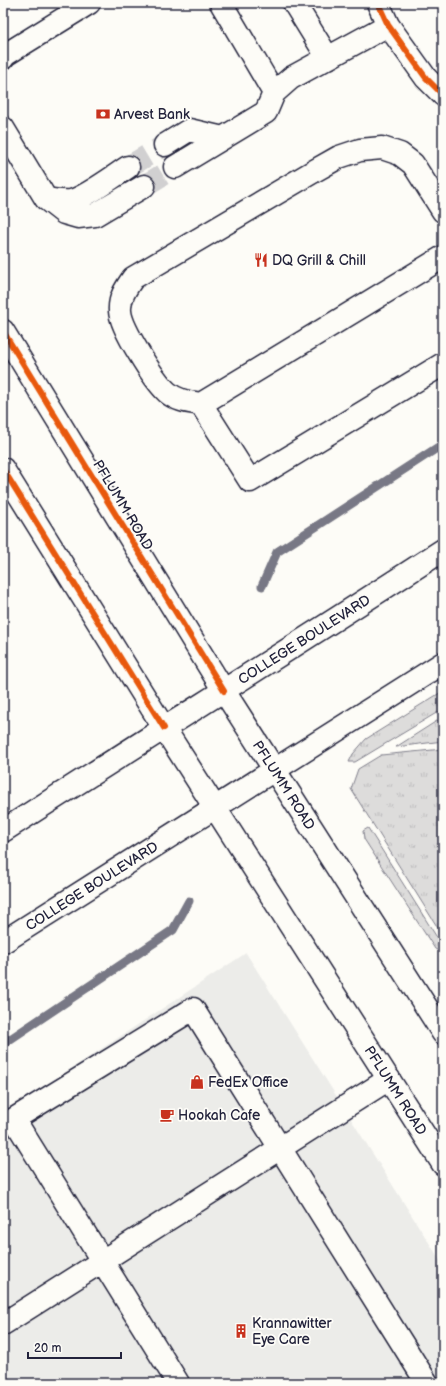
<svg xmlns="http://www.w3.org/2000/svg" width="446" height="1386" viewBox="0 0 446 1386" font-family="'Balsamiq Sans',sans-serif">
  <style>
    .built { fill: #ecece9 }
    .grass { fill: url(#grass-tufts); stroke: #807f8b }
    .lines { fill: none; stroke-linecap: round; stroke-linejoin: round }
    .stream { stroke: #787885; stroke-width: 9 }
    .minor-tunnel { stroke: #d1d0d1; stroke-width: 22; stroke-dasharray: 22 11; stroke-linecap: butt }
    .minor-casing { stroke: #22223b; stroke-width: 25 }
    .major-casing { stroke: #22223b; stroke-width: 25 }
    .minor { stroke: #fdfcf7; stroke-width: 22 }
    .major { stroke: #fdfcf7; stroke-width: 22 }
    .cycleway-casing { stroke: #fdfcf7; stroke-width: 8 }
    .cycleway { stroke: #e8590c; stroke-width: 6 }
    .labels { text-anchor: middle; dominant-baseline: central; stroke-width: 3.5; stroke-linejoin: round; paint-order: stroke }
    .poi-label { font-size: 14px; fill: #22223b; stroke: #fdfcf7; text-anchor: start }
    .street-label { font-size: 14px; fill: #22223b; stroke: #fdfcf7 }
  </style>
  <defs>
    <pattern id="grass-tufts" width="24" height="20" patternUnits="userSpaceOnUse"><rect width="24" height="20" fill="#dddcdb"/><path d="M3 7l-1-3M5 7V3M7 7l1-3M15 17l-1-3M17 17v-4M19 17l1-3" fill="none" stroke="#bdbcbd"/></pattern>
  </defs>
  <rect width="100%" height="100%" fill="#fdfcf7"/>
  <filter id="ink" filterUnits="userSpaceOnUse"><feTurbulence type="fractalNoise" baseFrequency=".025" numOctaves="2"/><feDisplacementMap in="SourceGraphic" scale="8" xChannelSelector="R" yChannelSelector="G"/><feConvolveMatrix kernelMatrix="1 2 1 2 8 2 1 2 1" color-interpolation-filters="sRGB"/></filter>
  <g filter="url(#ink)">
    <!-- built -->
    <path class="built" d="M246,953l197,312v118h-440v-269z"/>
    <!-- grass -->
    <path class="grass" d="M443,691v18l-88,53h-6l4,-8 13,-15z
      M443,717v24l-47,6z
      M443,749v187l-92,-147 7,-20 23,-14z
      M368,828l75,119v4l-2,1 -6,-3 -71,-110 -1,-8z"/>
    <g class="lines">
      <!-- stream -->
      <path class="stream" d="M262,586l15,-34 166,-108
        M3,1044l170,-114 16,-29"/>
      <!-- minor-tunnel -->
      <path class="minor-tunnel" d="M128,167l37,-22
        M144,186l31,-19"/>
      <defs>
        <path id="minor" d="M221,3l53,90
          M294,3l34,55
          M378,3l10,22 38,53 17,17
          M3,58l2,-3 84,-52
          M3,128l43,71 18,14 14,4 17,-2 49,-29
          M165,145l24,-15 34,8
          M175,167l91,-55 8,-19 17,-15 97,-53
          M46,199c8,1 16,3 25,2 15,-4 43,-25 57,-34
          M443,257l-242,147 49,77 193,-117
          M201,404c-12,-2 -24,-3 -34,-12 -13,-12 -46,-64 -47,-81 -1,-13 6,-23 13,-33l183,-108 23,-13 21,-7 22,-2 18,6 13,10 30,47
          M3,1324l386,-245
          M178,1383l-164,-264 179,-110 234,374"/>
        <g id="major">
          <path id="s1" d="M3,331l221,360 219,342"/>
          <path id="s2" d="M3,469l161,259 279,436"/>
          <path id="s3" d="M3,831c146,-94 294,-186 440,-281"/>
          <path id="s4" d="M3,942l440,-279"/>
        </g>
      </defs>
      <!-- minor casing -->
      <use href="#minor" class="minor-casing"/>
      <!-- major casing -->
      <use href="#major" class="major-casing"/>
      <!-- minor -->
      <use href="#minor" class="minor"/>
      <!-- major -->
      <use href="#major" class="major"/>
      <defs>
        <path id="cycleway" d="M378,3l10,22 38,53 17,17
          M3,331l221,360
          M3,469l161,259"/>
      </defs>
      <!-- cycleway casing -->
      <use href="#cycleway" class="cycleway-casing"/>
      <!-- cycleway -->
      <use href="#cycleway" class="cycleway"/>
    </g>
  </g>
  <!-- icons -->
  <defs>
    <symbol id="bank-bare" viewBox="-9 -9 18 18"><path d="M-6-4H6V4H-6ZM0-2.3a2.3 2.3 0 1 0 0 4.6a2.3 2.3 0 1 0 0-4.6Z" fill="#c8321e" stroke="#fdfcf7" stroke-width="2.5" paint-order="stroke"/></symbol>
    <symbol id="restaurant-bare" viewBox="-9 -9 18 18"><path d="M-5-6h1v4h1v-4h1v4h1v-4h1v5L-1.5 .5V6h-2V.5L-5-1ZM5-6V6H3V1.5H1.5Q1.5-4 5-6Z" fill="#c8321e" stroke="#fdfcf7" stroke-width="2.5" paint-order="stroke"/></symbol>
    <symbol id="shop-bare" viewBox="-9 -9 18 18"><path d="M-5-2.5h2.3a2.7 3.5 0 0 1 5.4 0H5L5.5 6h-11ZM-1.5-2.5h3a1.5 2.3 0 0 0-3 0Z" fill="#c8321e" stroke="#fdfcf7" stroke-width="2.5" paint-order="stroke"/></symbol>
    <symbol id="cafe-bare" viewBox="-9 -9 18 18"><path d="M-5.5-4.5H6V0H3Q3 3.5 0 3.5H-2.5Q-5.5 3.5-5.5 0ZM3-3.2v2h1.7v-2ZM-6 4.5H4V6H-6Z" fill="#c8321e" stroke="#fdfcf7" stroke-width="2.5" paint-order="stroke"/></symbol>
    <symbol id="building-bare" viewBox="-9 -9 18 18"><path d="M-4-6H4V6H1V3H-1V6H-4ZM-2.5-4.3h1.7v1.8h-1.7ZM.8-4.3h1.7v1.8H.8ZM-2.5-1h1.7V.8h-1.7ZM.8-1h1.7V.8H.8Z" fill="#c8321e" stroke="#fdfcf7" stroke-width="2.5" paint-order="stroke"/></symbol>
  </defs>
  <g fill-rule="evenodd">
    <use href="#bank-bare" x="93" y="104" width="20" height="20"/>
    <use href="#restaurant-bare" x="251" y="250" width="20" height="20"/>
    <use href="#shop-bare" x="187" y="1072" width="20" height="20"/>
    <use href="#cafe-bare" x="157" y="1105" width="20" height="20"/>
    <use href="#building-bare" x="231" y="1321" width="20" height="20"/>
  </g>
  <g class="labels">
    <!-- poi labels -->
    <g class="poi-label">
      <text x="114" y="114">Arvest Bank</text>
      <text x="272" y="260">DQ Grill &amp; Chill</text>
      <text x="208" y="1082">FedEx Office</text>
      <text x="178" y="1115">Hookah Cafe</text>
      <text x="252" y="1323">Krannawitter<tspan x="252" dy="16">Eye Care</tspan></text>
    </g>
    <!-- street labels -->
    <g class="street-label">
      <text transform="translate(123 505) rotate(59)">PFLUMM ROAD</text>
      <text stroke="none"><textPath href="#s3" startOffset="357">COLLEGE BOULEVARD</textPath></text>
      <text stroke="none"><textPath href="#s1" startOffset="534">PFLUMM ROAD</textPath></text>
      <text stroke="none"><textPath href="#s4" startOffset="105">COLLEGE BOULEVARD</textPath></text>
      <text stroke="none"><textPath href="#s2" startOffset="735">PFLUMM ROAD</textPath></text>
    </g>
  </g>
  <!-- margin -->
  <rect width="446" height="1386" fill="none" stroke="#fdfcf7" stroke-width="16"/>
  <rect x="8" y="8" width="430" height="1370" fill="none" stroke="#22223b" stroke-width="1.5" filter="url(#ink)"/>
  <!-- scale -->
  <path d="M28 1352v6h93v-6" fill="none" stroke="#22223b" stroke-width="2"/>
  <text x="34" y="1352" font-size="12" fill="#22223b" stroke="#fdfcf7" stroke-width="3" paint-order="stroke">20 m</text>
</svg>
